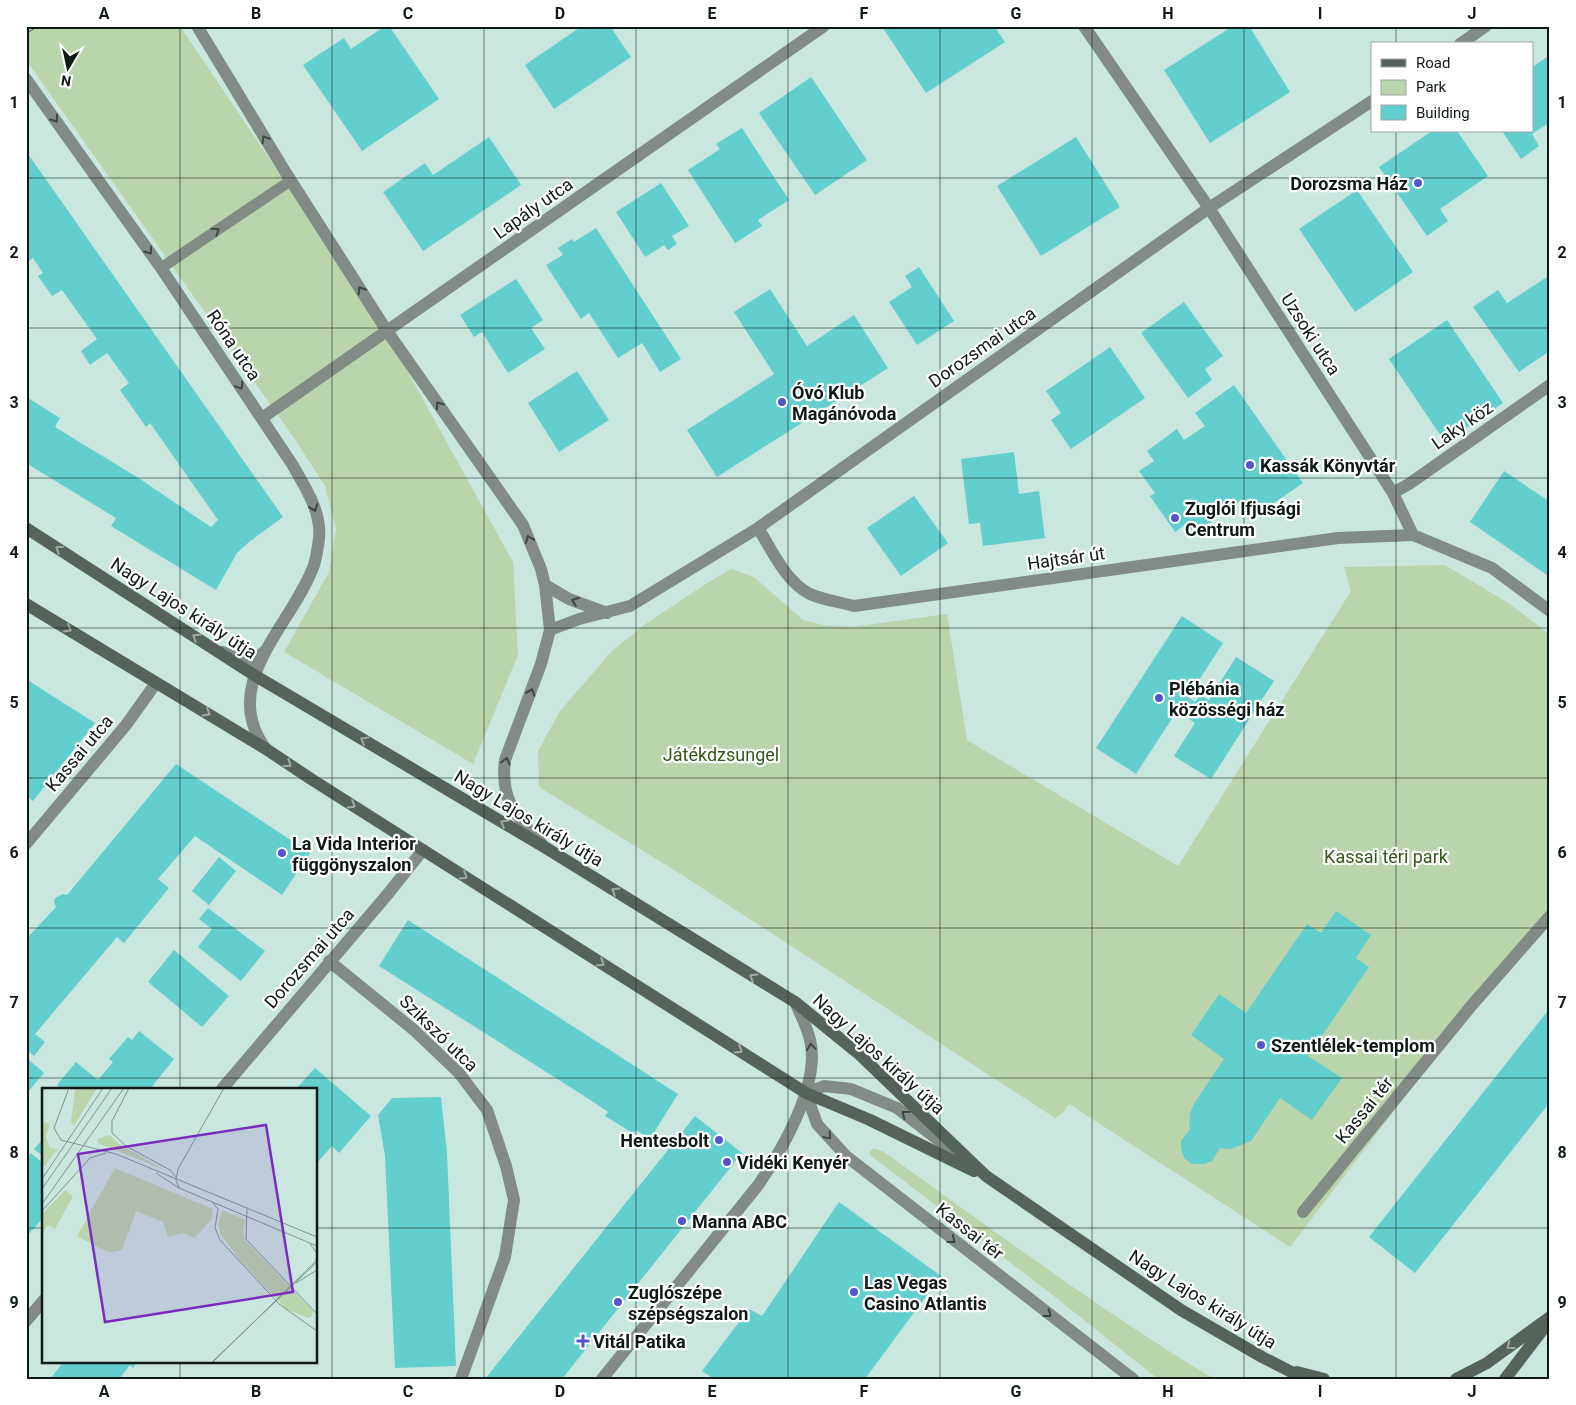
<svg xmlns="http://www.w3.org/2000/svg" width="1576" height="1405" viewBox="0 0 1576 1405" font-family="Roboto,sans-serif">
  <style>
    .green { fill: #bad5ac }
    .building { fill: #62cece }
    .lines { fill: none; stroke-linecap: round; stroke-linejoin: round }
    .service { stroke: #828b85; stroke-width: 11 }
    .minor { stroke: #828b85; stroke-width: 12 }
    .tertiary { stroke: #828b85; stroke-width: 12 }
    .secondary { stroke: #56635a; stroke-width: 12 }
    .tram { stroke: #4a5b56; stroke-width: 1 }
    .oneway { stroke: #3d4743 }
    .oneway2 { stroke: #a2a9a4 }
    .grid { fill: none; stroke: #0f1a17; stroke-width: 1; stroke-opacity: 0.55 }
    .poi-dot { fill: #5455cc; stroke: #fff; stroke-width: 2 }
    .labels { text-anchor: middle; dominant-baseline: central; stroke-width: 4.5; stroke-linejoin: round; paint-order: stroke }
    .poi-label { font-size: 18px; font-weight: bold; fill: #0f1a17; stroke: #fff; text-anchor: start }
    .street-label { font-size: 18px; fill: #0f1a17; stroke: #fff }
    .park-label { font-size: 18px; fill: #325817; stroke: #fff }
    .inset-road { fill: none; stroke: #7f958f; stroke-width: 1 }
    .view { fill: #7b2cbf; fill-opacity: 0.15; stroke: #7b2cbf; stroke-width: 2.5 }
    .inset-edge { fill: none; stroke: #0f1a17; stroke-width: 2.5 }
    .neatline { fill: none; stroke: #0f1a17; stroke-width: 2 }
    .grid-label { font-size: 16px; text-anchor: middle; font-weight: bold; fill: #0f1a17 }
  </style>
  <rect width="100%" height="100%" fill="#cae7df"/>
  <!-- green -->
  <path class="green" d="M26,26h154l207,308 126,228 5,93 -45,109 -189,-112 45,-80 7,-43 -11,-43 -33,-51 -266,-375z
    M1445,565l65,39 40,31v279l-58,69 -202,264 -221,-143 -7,10 -7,4 -376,-245 -140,-86 -1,-36 22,-40 52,-60 32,-26 63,-42 24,-14 23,8 49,43 20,5 29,2 95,-13 20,126 211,126 173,-275 -7,-24z
    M874,1148l10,4c109,78 216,158 330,227h-56l-103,-82 -185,-142v-4z"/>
  <!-- building -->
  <path class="building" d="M385,26h4l50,73 -77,52 -59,-86 41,-27 7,11z
    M582,26h28l21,31 -77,52 -29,-44z
    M885,26h109l11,16 -79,51 -43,-65z
    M1233,26h16l41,66 -80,51 -46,-73z
    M1550,55v67l-18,12 7,12 -18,13 -19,-28h30v-64z
    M811,77l56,83 -52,35 -56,-82z
    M742,128l47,72 -31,20 4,6 -27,17 -47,-73 32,-21 -4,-5z
    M1432,131h25l31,45 -48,33 8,12 -21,15 -48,-69z
    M489,137l32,48 -98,66 -40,-59 42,-29 8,12z
    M1076,137l44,70 -79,49 -44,-70z
    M26,151l257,366 -34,25 -12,11 -21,37 -105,-64 5,-8 -90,-55v-62l2,-3 32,20 -5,9 85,52 71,48 7,-7 -68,-97 -4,4 -26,-37 9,-7 -22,-30 -17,12 -9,-14 16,-12 -35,-49 -10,6 -14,-20 5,-3 -10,-15 -7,5z
    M661,183l28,43 -17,10 5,8 -9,6 -4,-5 -19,12 -29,-45z
    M1357,190l56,82 -58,40 -56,-83z
    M596,228l85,131 -21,13 -18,-29 -24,15 -29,-45 -8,6 -35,-54 17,-10 -5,-7 14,-9 2,3z
    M919,267l35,54 -37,24 -28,-43 23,-15 -7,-11z
    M1550,275v76l-31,21 -46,-65 25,-17 9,13z
    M516,279l27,41 -12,8 14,21 -37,24 -26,-41 -8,5 -14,-22z
    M770,289l37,57 47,-31 34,53 -171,109 -30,-47 87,-56 -40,-62z
    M1184,302l39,54 -18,13 7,11 -24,18 -47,-65z
    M1447,320l56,83 -58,39 -56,-83z
    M1110,347l35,51 -74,51 -20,-29 10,-7 -15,-22z
    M577,371l32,49 -50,32 -31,-49z
    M1234,385l69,98 -52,36 -12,-17 -45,32 -8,-10 -11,8 -25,-36 5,-3 -16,-22 15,-10 -7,-10 30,-22 7,11 21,-14 -10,-13z
    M1014,452l5,42 20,-3 6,47 -62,8 -3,-23 -11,1 -8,-65z
    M1504,471l46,31v75l-80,-55z
    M914,496l34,47 -47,33 -34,-48z
    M1182,616l41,27 -35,54 7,5 5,-7 9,5 27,-43 38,24 -63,98 -37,-23 21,-33 -18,-12 -41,63 -40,-26z
    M26,679l69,44 -62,78 -7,-6z
    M176,764l134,89 -28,42 -87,-59 -37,43 11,9 -45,55 -7,-6 -82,97 10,8 -11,14 -8,-7v-112l3,-1 27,-29 -2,-5 1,-4 8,-4 4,1z
    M219,857l17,14 -27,34 -17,-14z
    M208,908l57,43 -24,30 -43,-34 14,-18 -13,-10z
    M1336,911l35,24 -15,23 13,9 -61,89 34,22 -30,42 -32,-22 -29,43 -20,8 -11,-1 -8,13 -8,3h-12l-7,-5 -4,-10v-8l9,-12 -1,-3 1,-13 5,-11 29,-43 -33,-24 28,-41 27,19 61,-89 14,9z
    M408,920l270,174 -28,45 -14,-9 -2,4 -29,-18 3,-4 -13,-9 -216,-137z
    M174,950l55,46 -27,31 -54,-45z
    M1550,1008v94l-135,171 -46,-36z
    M139,1031l35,28 -24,30h-89l-4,-4 19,-23 22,18 15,-18 -4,-3 19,-22 4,3z
    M26,1057l18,16 -18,21z
    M315,1068l56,48 -32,37 -7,-7 -16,18v-75h-20z
    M441,1097l6,56 9,213 -61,2 -10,-212 -7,-41 14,-17z
    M695,1116l47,37 -180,226h-77z
    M44,1138v19l-10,-8z
    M31,1153l13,11v53l-18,20v-78z
    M839,1202l102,74 -76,103h-151l-12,-8 47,-62 13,7z
    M64,1361h74l-5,7 -3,-3 -11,14h-69z"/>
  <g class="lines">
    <!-- service -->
    <path class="service" d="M161,268l129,-87"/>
    <!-- minor -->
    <path class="minor" d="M1084,26l125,182 184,285 20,42 79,33 58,43
      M1460,44l26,-18
      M262,418l562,-392
      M1393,493l16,-9 141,-99
      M758,528c14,22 27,53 52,66 13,6 30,8 44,12l484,-68 75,-3
      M545,585l24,14 38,14
      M550,630l29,-11 51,-13 128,-78 451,-320 163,-107
      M26,844l100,-119 30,-42
      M329,961l85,69 45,43 28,37 19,56 8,34 -9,57 -44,122
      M222,1089l165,-194 36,-45
      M1303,1212l169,-207 78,-89
      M26,1321l18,-21"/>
    <!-- tertiary -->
    <path class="tertiary" d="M197,26l89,147 101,158 136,194 18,44 4,16 5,45 -9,34 -36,96c-5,41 12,57 37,84
      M26,79l135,189 131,196c13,23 30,48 27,75 -1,8 -3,19 -5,26 -21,59 -97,119 -48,184
      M222,652l25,9 8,-1 10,-9
      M806,1093l11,31 29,32 287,223
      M806,1093l18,-7 27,3 46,19 58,45
      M602,1379l157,-195c23,-34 59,-96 52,-139 -2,-15 -10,-29 -16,-43"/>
    <!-- secondary -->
    <path class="secondary" d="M26,528l228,147 292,173 249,154 64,52 127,122 195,134 81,47 43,22
      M26,604l240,145 45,30 495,314 64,27 104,51
      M1297,1372l27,7
      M1456,1379l31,-16 63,-46
      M1505,1379l42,-55"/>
    <!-- tram -->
    <path class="tram" d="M26,34l12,-8"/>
  </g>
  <!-- one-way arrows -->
  <defs><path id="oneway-chevron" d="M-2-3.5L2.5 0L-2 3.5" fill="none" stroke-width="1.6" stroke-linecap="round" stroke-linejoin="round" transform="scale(1.25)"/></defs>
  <g class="oneway">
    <use href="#oneway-chevron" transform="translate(55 119) rotate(54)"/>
    <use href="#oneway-chevron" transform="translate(265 139) rotate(-121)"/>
    <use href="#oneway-chevron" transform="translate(216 231) rotate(-34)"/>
    <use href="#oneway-chevron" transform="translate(149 251) rotate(54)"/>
    <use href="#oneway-chevron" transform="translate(361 290) rotate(-123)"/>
    <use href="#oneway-chevron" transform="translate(240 386) rotate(56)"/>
    <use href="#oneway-chevron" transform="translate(439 405) rotate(-125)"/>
    <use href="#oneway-chevron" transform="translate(314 508) rotate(70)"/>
    <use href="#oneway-chevron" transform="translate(529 539) rotate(-112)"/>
    <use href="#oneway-chevron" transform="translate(575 601) rotate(-160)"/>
    <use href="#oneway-chevron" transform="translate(531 692) rotate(-71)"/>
    <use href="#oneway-chevron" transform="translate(506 761) rotate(-76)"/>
    <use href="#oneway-chevron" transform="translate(811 1047) rotate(-98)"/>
    <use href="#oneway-chevron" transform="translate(905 1114) rotate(-143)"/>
    <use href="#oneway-chevron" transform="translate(828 1136) rotate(49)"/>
    <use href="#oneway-chevron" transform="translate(952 1240) rotate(38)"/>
    <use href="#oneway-chevron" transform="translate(1048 1314) rotate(37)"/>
  </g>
  <g class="oneway2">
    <use href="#oneway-chevron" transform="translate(59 549) rotate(-147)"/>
    <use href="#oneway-chevron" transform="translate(68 629) rotate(31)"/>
    <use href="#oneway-chevron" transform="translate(196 637) rotate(-147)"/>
    <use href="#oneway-chevron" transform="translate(207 713) rotate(31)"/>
    <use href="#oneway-chevron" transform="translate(364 740) rotate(-149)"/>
    <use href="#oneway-chevron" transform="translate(288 764) rotate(34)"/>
    <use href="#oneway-chevron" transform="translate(352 805) rotate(32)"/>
    <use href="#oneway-chevron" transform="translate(504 823) rotate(-149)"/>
    <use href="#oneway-chevron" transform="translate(464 876) rotate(32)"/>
    <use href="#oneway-chevron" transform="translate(615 891) rotate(-148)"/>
    <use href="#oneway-chevron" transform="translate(601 963) rotate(32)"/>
    <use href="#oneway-chevron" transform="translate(753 977) rotate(-148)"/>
    <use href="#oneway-chevron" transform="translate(739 1050) rotate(32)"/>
    <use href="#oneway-chevron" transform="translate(1510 1346) rotate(144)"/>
  </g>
  <!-- grid -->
  <path class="grid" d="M180,26v1063M332,26v1353M484,26v1353M636,26v1353M788,26v1353M940,26v1353M1092,26v1353M1244,26v1353M1396,26v18M1396,131v1248M26,178h1524M26,328h1524M26,478h1524M26,628h1524M26,778h1524M26,928h1524M26,1078h1524M26,1228h18M316,1228h1234M180,1361v18"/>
  <!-- markers -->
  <g class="poi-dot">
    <circle cx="1418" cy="183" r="5"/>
    <circle cx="782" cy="402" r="5"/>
    <circle cx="1250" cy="465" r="5"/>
    <circle cx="1175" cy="518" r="5"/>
    <circle cx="1159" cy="698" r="5"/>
    <circle cx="282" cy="853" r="5"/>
    <circle cx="1261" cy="1045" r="5"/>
    <circle cx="719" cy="1140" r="5"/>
    <circle cx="727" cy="1162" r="5"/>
    <circle cx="682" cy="1221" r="5"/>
    <circle cx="854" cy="1292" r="5"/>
    <circle cx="618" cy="1302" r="5"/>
    <path d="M580.5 1333.5h5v5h5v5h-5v5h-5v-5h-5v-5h5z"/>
  </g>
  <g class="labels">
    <!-- poi labels -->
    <g class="poi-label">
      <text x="1408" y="183" text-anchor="end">Dorozsma Ház</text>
      <text x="792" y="392">Óvó Klub<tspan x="792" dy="21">Magánóvoda</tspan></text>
      <text x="1260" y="465">Kassák Könyvtár</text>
      <text x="1185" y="508">Zuglói Ifjusági<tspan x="1185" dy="21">Centrum</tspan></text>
      <text x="1169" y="688">Plébánia<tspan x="1169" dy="21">közösségi ház</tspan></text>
      <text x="292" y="843">La Vida Interior<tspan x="292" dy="21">függönyszalon</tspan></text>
      <text x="1271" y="1045">Szentlélek-templom</text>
      <text x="709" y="1140" text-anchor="end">Hentesbolt</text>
      <text x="737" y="1162">Vidéki Kenyér</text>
      <text x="692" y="1221">Manna ABC</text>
      <text x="864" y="1282">Las Vegas<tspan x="864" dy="21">Casino Atlantis</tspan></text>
      <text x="628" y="1292">Zuglószépe<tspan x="628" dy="21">szépségszalon</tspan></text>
      <text x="593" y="1341">Vitál Patika</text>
    </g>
    <!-- street labels -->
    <g class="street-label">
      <text transform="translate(533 208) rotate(-35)">Lapály utca</text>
      <text transform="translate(1311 334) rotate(57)">Uzsoki utca</text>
      <text transform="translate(234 345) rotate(56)">Róna utca</text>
      <text transform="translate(982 347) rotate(-35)">Dorozsmai utca</text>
      <text transform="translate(1462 425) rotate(-35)">Laky köz</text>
      <text transform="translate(1066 558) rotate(-8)">Hajtsár út</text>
      <text transform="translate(184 608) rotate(33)">Nagy Lajos király útja</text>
      <text transform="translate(79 753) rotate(-50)">Kassai utca</text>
      <text transform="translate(529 818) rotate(31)">Nagy Lajos király útja</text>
      <text transform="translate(309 958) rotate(-49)">Dorozsmai utca</text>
      <text transform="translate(439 1033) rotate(44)">Szikszó utca</text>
      <text transform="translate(879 1054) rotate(42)">Nagy Lajos király útja</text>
      <text transform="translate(1364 1110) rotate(-51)">Kassai tér</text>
      <text transform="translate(970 1231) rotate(38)">Kassai tér</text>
      <text transform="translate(1203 1299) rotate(32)">Nagy Lajos király útja</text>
    </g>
    <!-- park labels -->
    <g class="park-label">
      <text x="721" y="754">Játékdzsungel</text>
      <text x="1386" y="856">Kassai téri park</text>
    </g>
  </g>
  <!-- overview -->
  <g transform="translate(42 1088)">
    <rect width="275" height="275" fill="#cae7df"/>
    <path d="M33,0h22l-23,38 -3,-5zM0,33l8,3 -4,12 4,12 8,1 -16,20zM68,47l9,9 48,27 -69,-28 -1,-4zM73,80l98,41 -1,9 -17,20 -12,-5 -15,4 -5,-15 -27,-11 -14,39 -12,2 -9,-3 -24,-13zM23,102l8,6 -18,33 -7,-4 -6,10v-21zM180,122l24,10 -3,10 2,10 68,71 -1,5 -4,2 -22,-9 -46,-49 -19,-25 -3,-11z" fill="#bad5ac"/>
    <path class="inset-road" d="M27,0l-15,40 7,12 55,14 201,83M87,0l-17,33v12l14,13 44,24 6,7M114,85l23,15 138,58M0,91l61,-91M137,100l-3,-8 2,-11 46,-81M0,101l70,-101M171,115l5,6 -3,19 5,12 59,64 38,27M0,116l82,-116M205,121l-1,30 71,75M0,123l48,-53 16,-5M268,156l7,9 -1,8M254,195l21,-13M169,275l106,-101M170,275l105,-103"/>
    <path class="view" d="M224,37l27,167 -188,30 -27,-168z"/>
    <rect width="275" height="275" class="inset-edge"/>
  </g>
  <!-- border -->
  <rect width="1576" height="1405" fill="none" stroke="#ffffff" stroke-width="55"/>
  <!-- legend -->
  <rect x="1371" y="42" width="162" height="90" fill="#ffffff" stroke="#9fa3a2"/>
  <rect x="1381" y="59" width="25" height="8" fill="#56635a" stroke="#9fa3a2"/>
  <text x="1416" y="68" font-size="15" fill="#0f1a17">Road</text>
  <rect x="1381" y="80" width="25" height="15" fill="#bad5ac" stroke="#9fa3a2"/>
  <text x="1416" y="92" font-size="15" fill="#0f1a17">Park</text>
  <rect x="1381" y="105" width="25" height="15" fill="#62cece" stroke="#9fa3a2"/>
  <text x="1416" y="118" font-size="15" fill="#0f1a17">Building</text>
  <!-- north arrow -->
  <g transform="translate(68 68) rotate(189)" stroke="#ffffff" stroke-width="4" paint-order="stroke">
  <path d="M0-4L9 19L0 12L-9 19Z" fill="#0f1a17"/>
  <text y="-8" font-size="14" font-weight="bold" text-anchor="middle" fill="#0f1a17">N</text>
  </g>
  <rect x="28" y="28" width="1520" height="1350" class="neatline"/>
  <g class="grid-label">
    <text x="104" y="19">A</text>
    <text x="256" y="19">B</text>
    <text x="408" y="19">C</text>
    <text x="560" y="19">D</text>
    <text x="712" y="19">E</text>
    <text x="864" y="19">F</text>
    <text x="1016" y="19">G</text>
    <text x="1168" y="19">H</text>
    <text x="1320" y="19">I</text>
    <text x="1472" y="19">J</text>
    <text x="14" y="108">1</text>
    <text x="1562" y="108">1</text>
    <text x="14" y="258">2</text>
    <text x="1562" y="258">2</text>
    <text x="14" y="408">3</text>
    <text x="1562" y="408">3</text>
    <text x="14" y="558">4</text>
    <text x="1562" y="558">4</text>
    <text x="14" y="708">5</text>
    <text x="1562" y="708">5</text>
    <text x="14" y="858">6</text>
    <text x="1562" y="858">6</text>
    <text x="14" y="1008">7</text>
    <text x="1562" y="1008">7</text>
    <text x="14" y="1158">8</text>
    <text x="1562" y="1158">8</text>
    <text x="14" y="1308">9</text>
    <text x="1562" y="1308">9</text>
    <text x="104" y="1397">A</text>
    <text x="256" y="1397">B</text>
    <text x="408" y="1397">C</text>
    <text x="560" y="1397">D</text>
    <text x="712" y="1397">E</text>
    <text x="864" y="1397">F</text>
    <text x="1016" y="1397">G</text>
    <text x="1168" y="1397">H</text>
    <text x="1320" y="1397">I</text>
    <text x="1472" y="1397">J</text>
  </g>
</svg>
